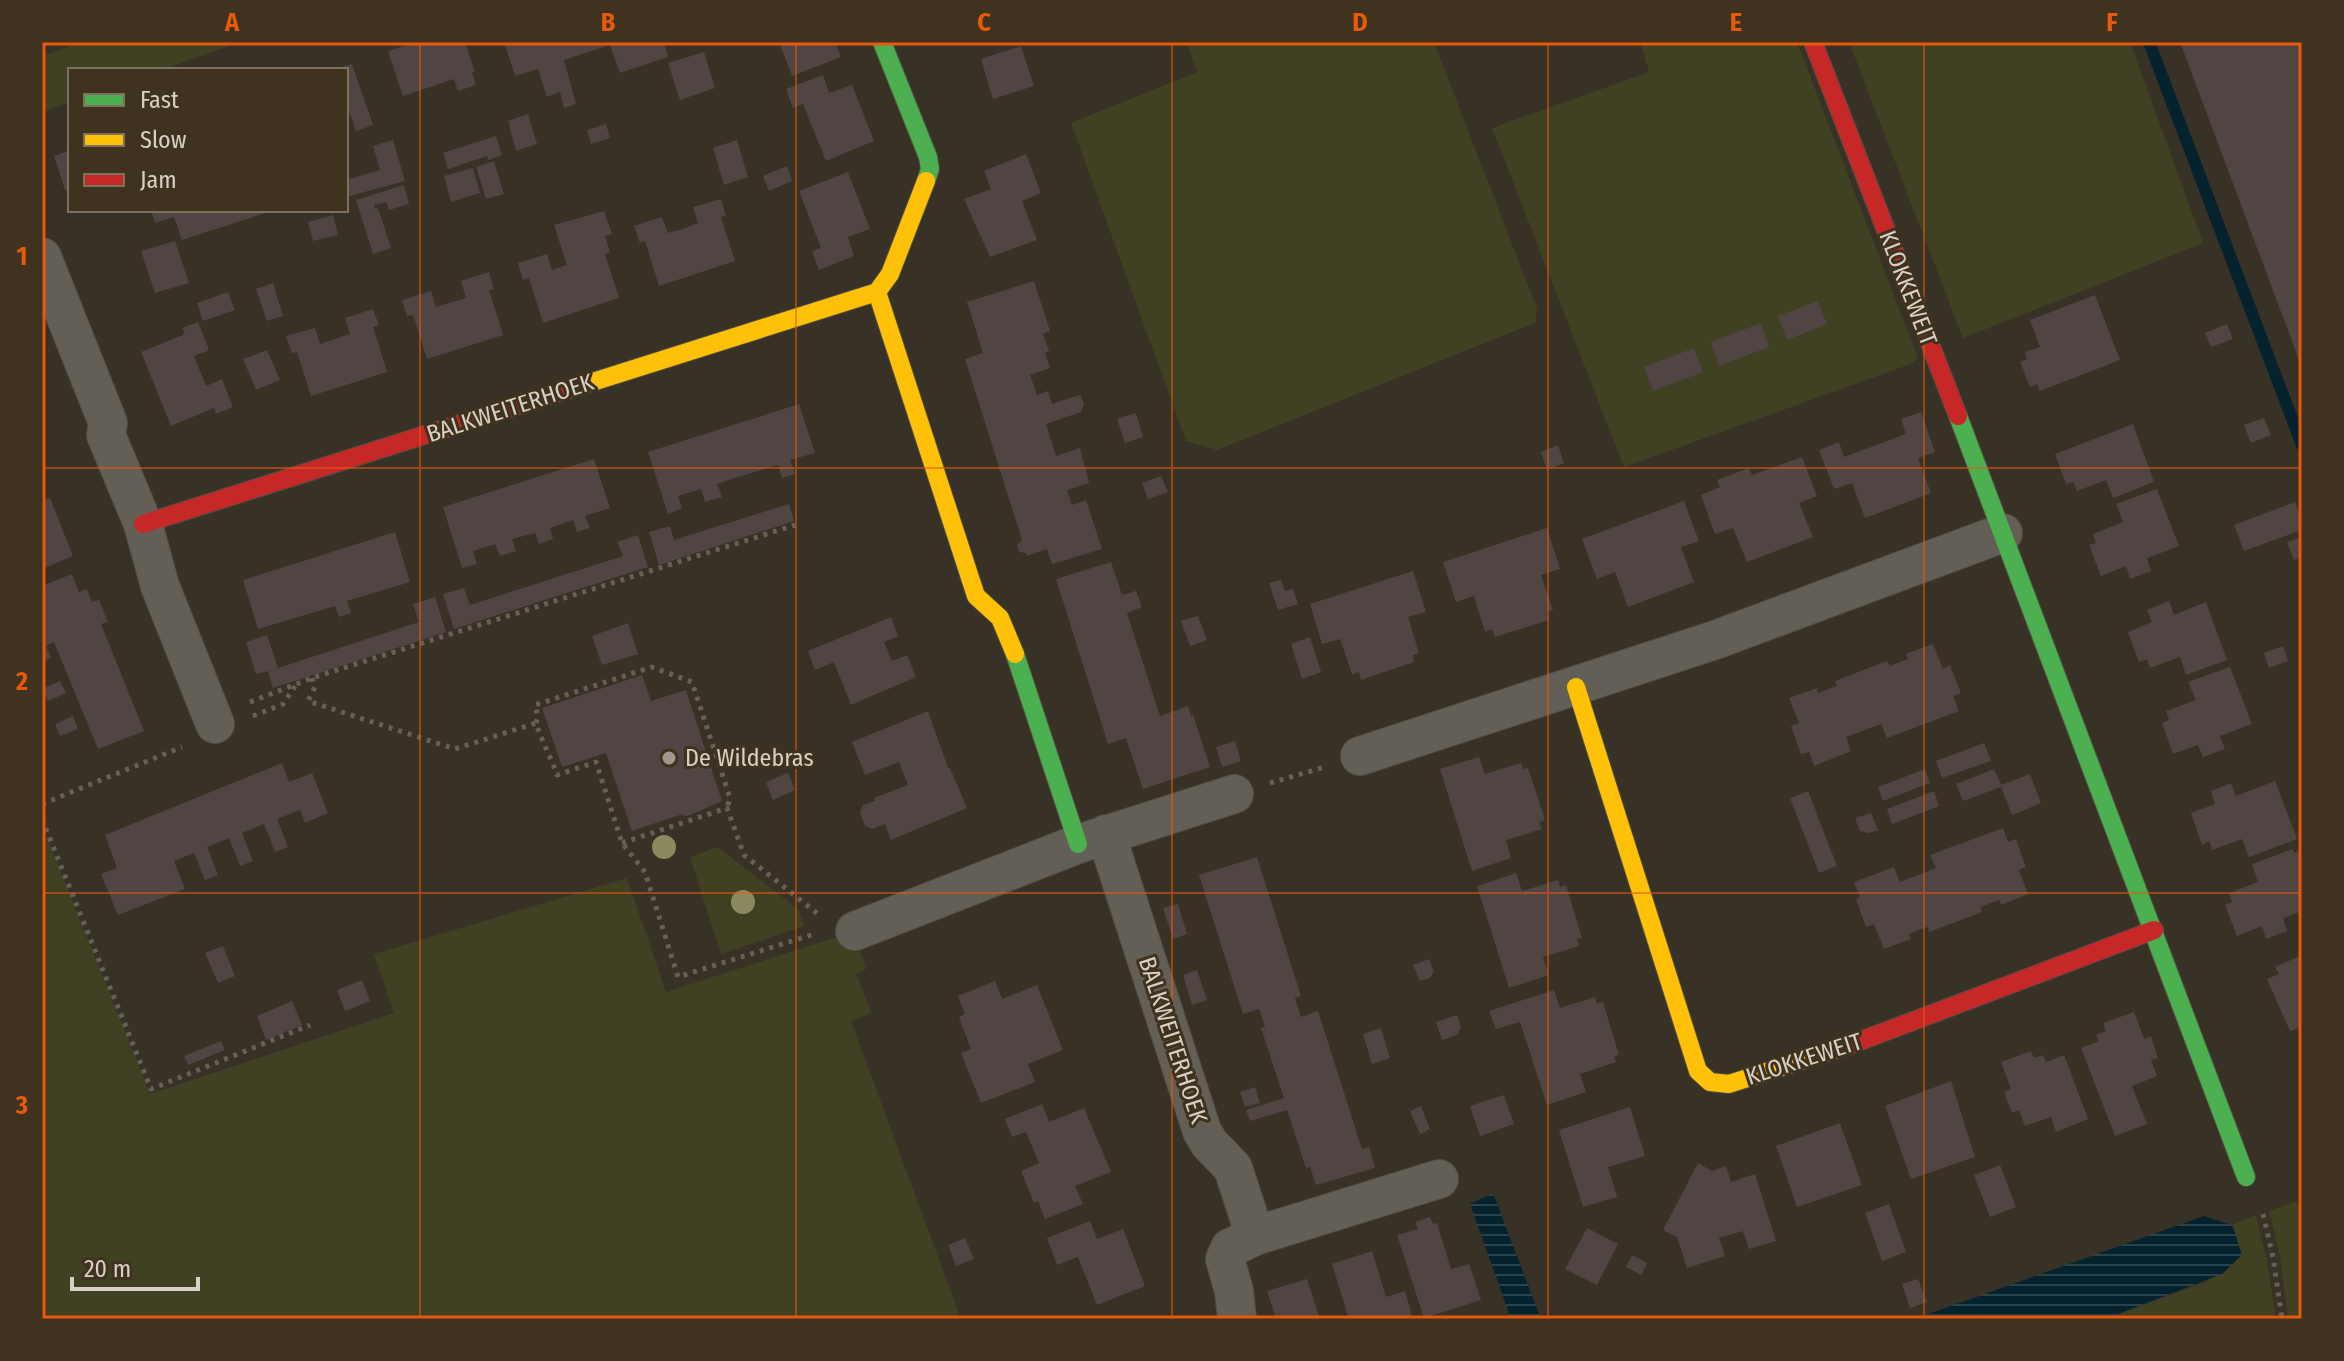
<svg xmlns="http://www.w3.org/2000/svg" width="2344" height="1361" viewBox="0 0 2344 1361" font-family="'Fira Sans Condensed',sans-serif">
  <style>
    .green { fill: #404022 }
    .water { fill: url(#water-rules) }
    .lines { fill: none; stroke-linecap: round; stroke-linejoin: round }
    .stream { stroke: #05232e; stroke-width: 12 }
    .building { fill: #504543 }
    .street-casing { stroke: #524d43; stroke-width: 40 }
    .fast-casing { stroke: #524d43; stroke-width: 20 }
    .slow-casing { stroke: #524d43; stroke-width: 20 }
    .jam-casing { stroke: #524d43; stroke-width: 20 }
    .path { stroke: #656058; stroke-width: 5; stroke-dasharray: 4 6; stroke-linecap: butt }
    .street { stroke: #645f56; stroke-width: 38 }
    .fast { stroke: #4caf50; stroke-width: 18 }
    .slow { stroke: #ffc107; stroke-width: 18 }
    .jam { stroke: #c62828; stroke-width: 18 }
    .tree { fill: #8b8a5f }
    .grid { fill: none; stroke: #e8590c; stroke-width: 2; stroke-opacity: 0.55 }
    .poi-dot { fill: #a0988d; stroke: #3f321f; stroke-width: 3 }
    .labels { text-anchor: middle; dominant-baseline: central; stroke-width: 6; stroke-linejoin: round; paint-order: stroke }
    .street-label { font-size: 24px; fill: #d8d0c4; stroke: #3f321f }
    .poi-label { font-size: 24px; fill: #d8d0c4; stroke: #3f321f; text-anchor: start }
    .neatline { fill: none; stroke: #e8590c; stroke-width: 3 }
    .grid-label { font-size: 26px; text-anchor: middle; font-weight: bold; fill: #e8590c }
  </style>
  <defs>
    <pattern id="water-rules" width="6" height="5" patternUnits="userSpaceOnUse" patternTransform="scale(2)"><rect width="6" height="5" fill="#05232e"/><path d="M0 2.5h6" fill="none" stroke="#29424b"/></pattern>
  </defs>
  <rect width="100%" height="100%" fill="#383126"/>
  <!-- green -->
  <path class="green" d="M83,42h157l-78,28h-92v32l-28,10v-56z
    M1187,42h247l103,267 -2,14 -318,127 -31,-9 -115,-318 126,-51z
    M1640,42h157l121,316 -7,6 -287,103 -132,-339 157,-56z
    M1849,42h281l73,201 -240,95z
    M42,825l108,269 244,-81 -20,-59 253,-76 39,114 180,-58 7,16 6,-1 7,20 -10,5 16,39 -21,8 110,298h-919z
    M718,847l81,63 5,16 -83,28 -31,-97z
    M2297,1201l5,16v102h-14l-8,-62 -11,-46z
    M2256,1215l11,46 9,58h-171l103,-38 29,-44 -5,-12z"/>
  <!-- water -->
  <path class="water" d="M1493,1193l48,126h-30l-41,-115z
    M2204,1216l28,9 10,30 -20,19 -117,45h-191z"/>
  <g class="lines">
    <!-- stream -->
    <path class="stream" d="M2149,42l153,403"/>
  </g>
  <!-- building -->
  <path class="building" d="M417,42h48l10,30h-3l4,13 -18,6 -4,-12 -51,17 -15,-45z
    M504,42h160l4,15 -48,16 -10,-28 -46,15 12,44 -12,4 -4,-16 -13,5 -9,-28 -23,7z
    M779,42h56l6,15 -49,19z
    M2180,42h122v326z
    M1021,46l13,40 -41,13 -12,-40z
    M704,52l11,36 -35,12 -12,-37z
    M352,64l21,61 -17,6 -6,-18 -4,1v-44l-12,-1z
    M823,75l6,18 23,-8 22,56 -48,20 -23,-57 -10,4 -7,-19z
    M528,114l9,30 -21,7 -8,-30z
    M606,124l4,14 -19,6 -4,-14z
    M496,136l6,19 -14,5 -1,-4 -39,13 -5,-16z
    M393,140l12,41 -59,16v-17l34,-10 -7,-24z
    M737,140l11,37 -24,8 -11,-37z
    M70,150v39l-5,1 -11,-34z
    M1026,154l15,39 -19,8 15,39 -47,17 -26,-58 27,-10 -7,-18z
    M494,161l10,33 -18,5 -10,-32z
    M787,166l5,15 -23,10 -6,-15z
    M473,168l7,25 -29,9 -7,-26z
    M848,172l22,57 -22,8 6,19 -35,14 -7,-19 9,-3 -22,-57z
    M404,185l5,19 -20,6 -3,-8 -12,3 1,4 3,-1 13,40 -18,6 -17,-54z
    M721,199l5,17 -5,1 14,44 -76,25 -14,-45 -5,2 -6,-17 28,-9 6,16 15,-4 15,-6 -5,-16z
    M151,210h113l1,3 -83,27 -8,-23 -19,6z
    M604,211l8,23 -7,2 5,16 -5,2 14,44 -76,25 -14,-45 -6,2 -5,-17 29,-9 5,16 15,-5 -13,-40z
    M333,215l5,20 -25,6 -5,-19z
    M175,241l14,42 -34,10 -14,-42z
    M489,272l5,17 -5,1 14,45 -76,24 -14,-44 -6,1 -5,-16 29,-9 5,16 30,-9 -5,-17z
    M1034,281l16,50 -7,3 6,17 -4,2 5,15 -20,7 7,20 11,-4 4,13 28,-9 4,9 -3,8 -35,12 10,32 24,-8 9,35 -22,7 5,15 14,-5 16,49 -50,15 -5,-15 -20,7 -1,-3 -7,-1 -2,-7 5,-5 -57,-181 18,-6 -16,-51z
    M273,283l10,33 -16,5 -11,-32z
    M228,292l7,18 -32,11 -6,-18z
    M2095,295l25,65 -80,31 -3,-7 -7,3 -10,-25 7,-3 -2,-7 15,-5 -10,-27z
    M1818,301l9,23 -40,16 -9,-24z
    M373,309l6,16 -6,2 14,45 -76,24 -14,-44 -5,1 -6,-17 29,-8 5,16 30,-10 -5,-16z
    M198,322l11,28 -15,6 12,30 16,-7 11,28 -17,7 -2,-6 -43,18 -30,-74 44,-18 -3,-6z
    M1761,323l8,24 -50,19 -8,-24z
    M2227,324l6,15 -22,8 -6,-14z
    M1694,348l9,24 -50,19 -9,-24z
    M267,350l13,30 -24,10 -13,-31z
    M799,404l16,49 -25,7 5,14 -13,4 -4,-13 -40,12 -21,7 5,13 -17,5 -4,-13 -23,7 4,12 -14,6 -20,-62z
    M1921,412l14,40 -17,6 13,35 -66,25 -13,-35 -18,6 -15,-39 20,-8 5,15 62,-23 -5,-15z
    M1136,413l7,24 -18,6 -8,-24z
    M2264,418l7,17 -20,8 -7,-18z
    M2133,424l21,58 -41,16 -7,-18 -29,11 -4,-9 -7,2 -11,-30z
    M1558,445l6,18 -17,7 -6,-18z
    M1802,457l15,39 -18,7 14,34 -66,25 -14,-34 -18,6 -14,-39 19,-8 -3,-7 32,-12 3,7z
    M594,459l16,49 -25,8 5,12 -13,4 -4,-12 -23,8 3,11 -14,5 -4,-11 -23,6 4,12 -16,5 -5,-12 -22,7 4,13 -15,4 -19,-61z
    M1161,476l7,16 -20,7 -6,-16z
    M2157,489l22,57 -32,12 4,13 -21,8 -4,-13 -25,10 -12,-31 7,-2 -3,-9 30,-12 -7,-18z
    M50,498l23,58 -31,13v-68z
    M1684,501l15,40 -18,6 13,35 -66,25 -13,-35 -18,7 -15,-40z
    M2295,502l7,19v9l-58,21 -10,-26z
    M789,504l5,17 -135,44 -10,-33 21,-6 4,14z
    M1547,528l13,41 -19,6 12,35 -7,2 3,8 -54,17 -3,-8 -7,3 -11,-36 -18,6 -13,-40z
    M395,532l15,50 -63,19 4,12 -12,4 -4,-11 -77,23 -15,-49z
    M638,535l10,32 -194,62 -11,-35 21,-6 6,17 153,-49 -6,-14z
    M2302,537v20l-8,3 -7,-18z
    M1111,562l11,33 14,-4 6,16 -15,6 33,103 28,-10 3,10 2,-1 17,52 -67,22 -17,-51 -18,6 -52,-165z
    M1413,571l13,41 -18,5 11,36 -6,2 1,7 -53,18 -2,-8 -7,2 -12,-35 -18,5 -12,-40z
    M72,574l7,18 8,-3 5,13 7,-2 9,22 -7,2 43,107 -46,18 -44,-107 -8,4 5,12 -9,4v-76z
    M1281,580l4,11 8,-2 5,15 -20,6 -9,-27z
    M435,597l11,35 -173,56 -5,-17 -12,3 -10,-32 21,-7 11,33 141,-46 -6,-18z
    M2169,601l5,14 32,-13 21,58 -41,15 -6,-18 -30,11 -3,-9 -8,3 -11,-30 24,-10 -5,-12z
    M1198,616l9,24 -17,6 -9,-25z
    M891,617l7,19 -14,6 8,19 15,-6 9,22 -65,28 -17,-43 -19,8 -7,-19z
    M628,623l10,31 -36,11 -10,-29z
    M1310,637l11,35 -19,7 -11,-35z
    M1933,644l10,25 7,-4 11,28 -8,3 6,15 -72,27 -6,-14 -35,13 5,14 -37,15 -5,-14 -8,2 -10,-28 8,-3 -10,-25 28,-10 1,5 19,-7 -2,-5 52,-20 3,5 18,-7 -2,-5z
    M2283,646l5,15 -19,7 -5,-15z
    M2230,667l22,57 -32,12 5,13 -22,8 -5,-12 -25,9 -11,-31 7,-3 -3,-9 30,-11 -8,-18z
    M642,675l9,26 35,-11 36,111 -31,14 -7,1 -1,-2 -51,17 -26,-78 -44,14 -20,-59z
    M60,681l6,12 -18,8 -6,-12z
    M928,711l20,57h2l17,40 -76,32 -6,-16 -13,5 -7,-3 -5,-13 3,-8 12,-4 -1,-3 34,-13 -9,-23 -34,13 -13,-33z
    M73,716l5,13 -18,7 -5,-12z
    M1235,741l6,20 -19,6 -6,-20z
    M1984,743l7,18 -49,17 -6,-17z
    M1479,757l6,17 36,-11 2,6 5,-1 17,52 -6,2 3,7 -36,11 5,18 -39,13 -32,-102z
    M282,763l7,19 23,-9 16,40 -23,10 -5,-13 -23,9 11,28 -13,5 -11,-28 -22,9 11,28 -13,5 -11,-28 -22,9 11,28 -13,5 -11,-27 -20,8 11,28 -67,26 -17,-41 16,-6 -12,-33z
    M1925,769l5,14 -47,18 -5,-14z
    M1994,769l7,16 29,-11 11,29 -29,12 -11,-28 -38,14 -7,-17z
    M788,773l7,17 -22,10 -7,-18z
    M2275,781l22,58 -48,18 -7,-18 -30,11 -3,-9 -7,4 -11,-32 24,-9 -4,-13 20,-8 5,13z
    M1808,791l29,75 -18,7 -29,-75z
    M1934,791l5,15 -47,18 -5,-15z
    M1871,813l7,17 -9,3 -9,-2 -5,-13z
    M2003,828l5,14 8,-3 10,28 -7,3 9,24 -27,11 -2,-5 -19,7 2,5 -53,20 -1,-5 -10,3 -9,4 2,5 -27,10 -10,-25 -8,3 -10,-28 4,-2 -6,-15 40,-15 6,15 36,-14 -6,-13z
    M2293,849l1,4 8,-3v61l-19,7 4,13 -21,8 -4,-13 -25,10 -12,-31 7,-3 -3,-9 29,-11 -6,-18z
    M1257,857l44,139 -6,2 6,19 17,-6 44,138 7,-2 6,21 -59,17 -6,-18 -4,1 -19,-58 -37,11 -4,-11 38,-12 -23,-70 4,-1 -6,-18 -16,5 -44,-139z
    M1516,873l6,18 36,-11 2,7 6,-2 16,53 -5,1 2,7 -36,11 6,18 -40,13 -32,-102z
    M1178,904l9,30 -14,5 -10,-31z
    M223,946l12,30 -17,7 -13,-30z
    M2302,955v72l-12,4 -23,-52 12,-5 -4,-7z
    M1429,959l5,12 -4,7 -10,3 -7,-16z
    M1197,970l10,30 -15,5 -9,-30z
    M362,980l8,21 -25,10 -8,-21z
    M995,981l7,18 35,-14 26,65 -35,14 7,18 -54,21 -20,-50 10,-4 -12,-32 6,-3 -7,-18z
    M1554,990l6,18 35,-11 2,7 6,-2 16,53 -5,1 2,6 -36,12 6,18 -39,13 -27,-83 -24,7 -7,-18z
    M292,1001l10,24 -36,15 -9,-24z
    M2134,1012l10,27 7,-3 7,22 -7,2 6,16 -25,10 15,38 -32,12 -34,-88 18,-7 -3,-6 10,-4 -3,-8z
    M1457,1015l4,12 -4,8 -15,5 -6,-18z
    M1381,1028l9,30 -18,6 -9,-30z
    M221,1041l4,9 -37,15 -4,-9z
    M2031,1051l3,7 9,-3 3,7 18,-7 24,64 -32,13 -5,-15 -26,9 -6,-16 -7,3 -8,-21 7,-3 -10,-27z
    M1951,1081l24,76 -64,22 -26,-73z
    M1255,1087l5,16 -15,4 -5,-15z
    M1504,1095l10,29 -34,12 -10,-30z
    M1042,1104l7,18 35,-14 27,64 -36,14 8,18 -38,15 -7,-18 -4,2 -13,-32 18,-8 -13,-31 -14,5 -7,-18z
    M1421,1106l9,23 -10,5 -10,-23z
    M1630,1107l15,49 -37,11 9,30 -34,10 -24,-77z
    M1840,1123l22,62 -65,22 -21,-61z
    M1698,1163l14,8 14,-5 5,16 24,-8 21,67 -27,8 -6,-18 -24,7 6,18 -38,12 -10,-31 -14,-7z
    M2000,1165l16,42 -26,10 -16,-42z
    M1889,1204l17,48 -24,9 -17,-48z
    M1430,1217l3,7 4,-1 14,46 18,-5 12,36 -57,18 -27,-83 21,-6 -3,-7z
    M1090,1221l7,18 26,-10 22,57 -48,19 -19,-48 -21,8 -10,-27z
    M1587,1228l31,16 -21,41 -32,-16z
    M965,1238l9,21 -18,7 -8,-21z
    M1372,1251l14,46 19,-6 8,28h-34l-1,-3 -10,3h-19l-17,-55z
    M1632,1255l15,8 -6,12 -15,-8z
    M1307,1279l13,40h-44l-9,-28z
    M1918,1279l9,23 -17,6 -8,-24z"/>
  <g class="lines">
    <defs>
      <path id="street" d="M42,257l66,166 -2,12 37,89 17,62 55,138
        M1360,756l355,-116 288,-107
        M1106,834l96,297 7,12 24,25 22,68
        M855,931l223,-87 156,-50
        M1237,1319l-3,-28 -9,-32 5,-11 25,-12 184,-57"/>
      <path id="fast" d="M882,42l46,115 2,12 -4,12
        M1958,416l288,761
        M1015,654l63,190"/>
      <path id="slow" d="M877,292l99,304 24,22 15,36
        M583,385l294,-93 13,-18 36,-93
        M1576,687l122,384 12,11 19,2 118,-38"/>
      <path id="jam" d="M1813,42l145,374
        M143,524l440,-139
        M1847,1046l307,-116"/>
    </defs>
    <!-- street casing -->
    <use href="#street" class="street-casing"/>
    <!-- fast casing -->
    <use href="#fast" class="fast-casing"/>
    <!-- slow casing -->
    <use href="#slow" class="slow-casing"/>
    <!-- jam casing -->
    <use href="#jam" class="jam-casing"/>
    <!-- path -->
    <path class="path" d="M312,678l3,9 -7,14 147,48 81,-26c6,19 15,34 21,52l39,-13 26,81 23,29 33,105 139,-44
      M250,702l62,-24 483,-153
      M253,716l30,-12 13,-19
      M536,723l2,-6 -3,-12 117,-38 40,15 38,116 -3,10
      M1270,783l55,-16
      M42,804l140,-57
      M42,819l109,270 159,-64
      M622,843l105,-35 17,47 74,59
      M2263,1214l10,43 9,62"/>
    <!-- street -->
    <use href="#street" class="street"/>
    <!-- fast -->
    <use href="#fast" class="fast"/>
    <!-- slow -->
    <use href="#slow" class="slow"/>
    <!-- jam -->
    <use href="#jam" class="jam"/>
  </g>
  <!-- trees -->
  <g class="tree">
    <circle cx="664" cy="847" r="12"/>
    <circle cx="743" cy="902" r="12"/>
  </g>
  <!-- grid -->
  <path class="grid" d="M420,42v1277M796,42v1277M1172,42v1277M1548,42v1277M1924,42v1277M42,468h2260M42,893h2260"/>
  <!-- markers -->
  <circle class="poi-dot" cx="669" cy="758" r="8"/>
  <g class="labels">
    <!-- street labels -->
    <g class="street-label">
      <text transform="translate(1908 288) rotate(69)">KLOKKEWEIT</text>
      <text transform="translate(510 408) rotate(-18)">BALKWEITERHOEK</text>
      <text transform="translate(1173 1040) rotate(72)">BALKWEITERHOEK</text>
      <text transform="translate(1804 1059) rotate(-18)">KLOKKEWEIT</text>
    </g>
    <!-- poi labels -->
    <g class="poi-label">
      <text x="685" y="758">De Wildebras</text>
    </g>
  </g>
  <!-- border -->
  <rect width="2344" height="1361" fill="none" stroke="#3f321f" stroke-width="88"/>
  <!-- legend -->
  <rect x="68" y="68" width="280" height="144" fill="#3f321f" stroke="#7c7161" stroke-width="2"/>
  <rect x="84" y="94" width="40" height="12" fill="#4caf50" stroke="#7c7161" stroke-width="2"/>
  <text x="140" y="108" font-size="24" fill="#d8d0c4">Fast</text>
  <rect x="84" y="134" width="40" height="12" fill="#ffc107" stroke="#7c7161" stroke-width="2"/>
  <text x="140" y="148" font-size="24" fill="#d8d0c4">Slow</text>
  <rect x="84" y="174" width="40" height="12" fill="#c62828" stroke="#7c7161" stroke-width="2"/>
  <text x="140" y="188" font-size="24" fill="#d8d0c4">Jam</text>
  <!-- scale -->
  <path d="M72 1277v12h126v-12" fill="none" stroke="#d8d0c4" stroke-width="4"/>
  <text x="84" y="1277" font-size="24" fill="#d8d0c4" stroke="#3f321f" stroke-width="6" paint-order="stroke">20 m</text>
  <rect x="44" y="44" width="2256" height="1273" class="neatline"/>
  <g class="grid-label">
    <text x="232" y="31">A</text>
    <text x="608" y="31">B</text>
    <text x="984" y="31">C</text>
    <text x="1360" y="31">D</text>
    <text x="1736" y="31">E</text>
    <text x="2112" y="31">F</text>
    <text x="22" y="265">1</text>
    <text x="22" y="690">2</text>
    <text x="22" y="1114">3</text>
  </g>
</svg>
